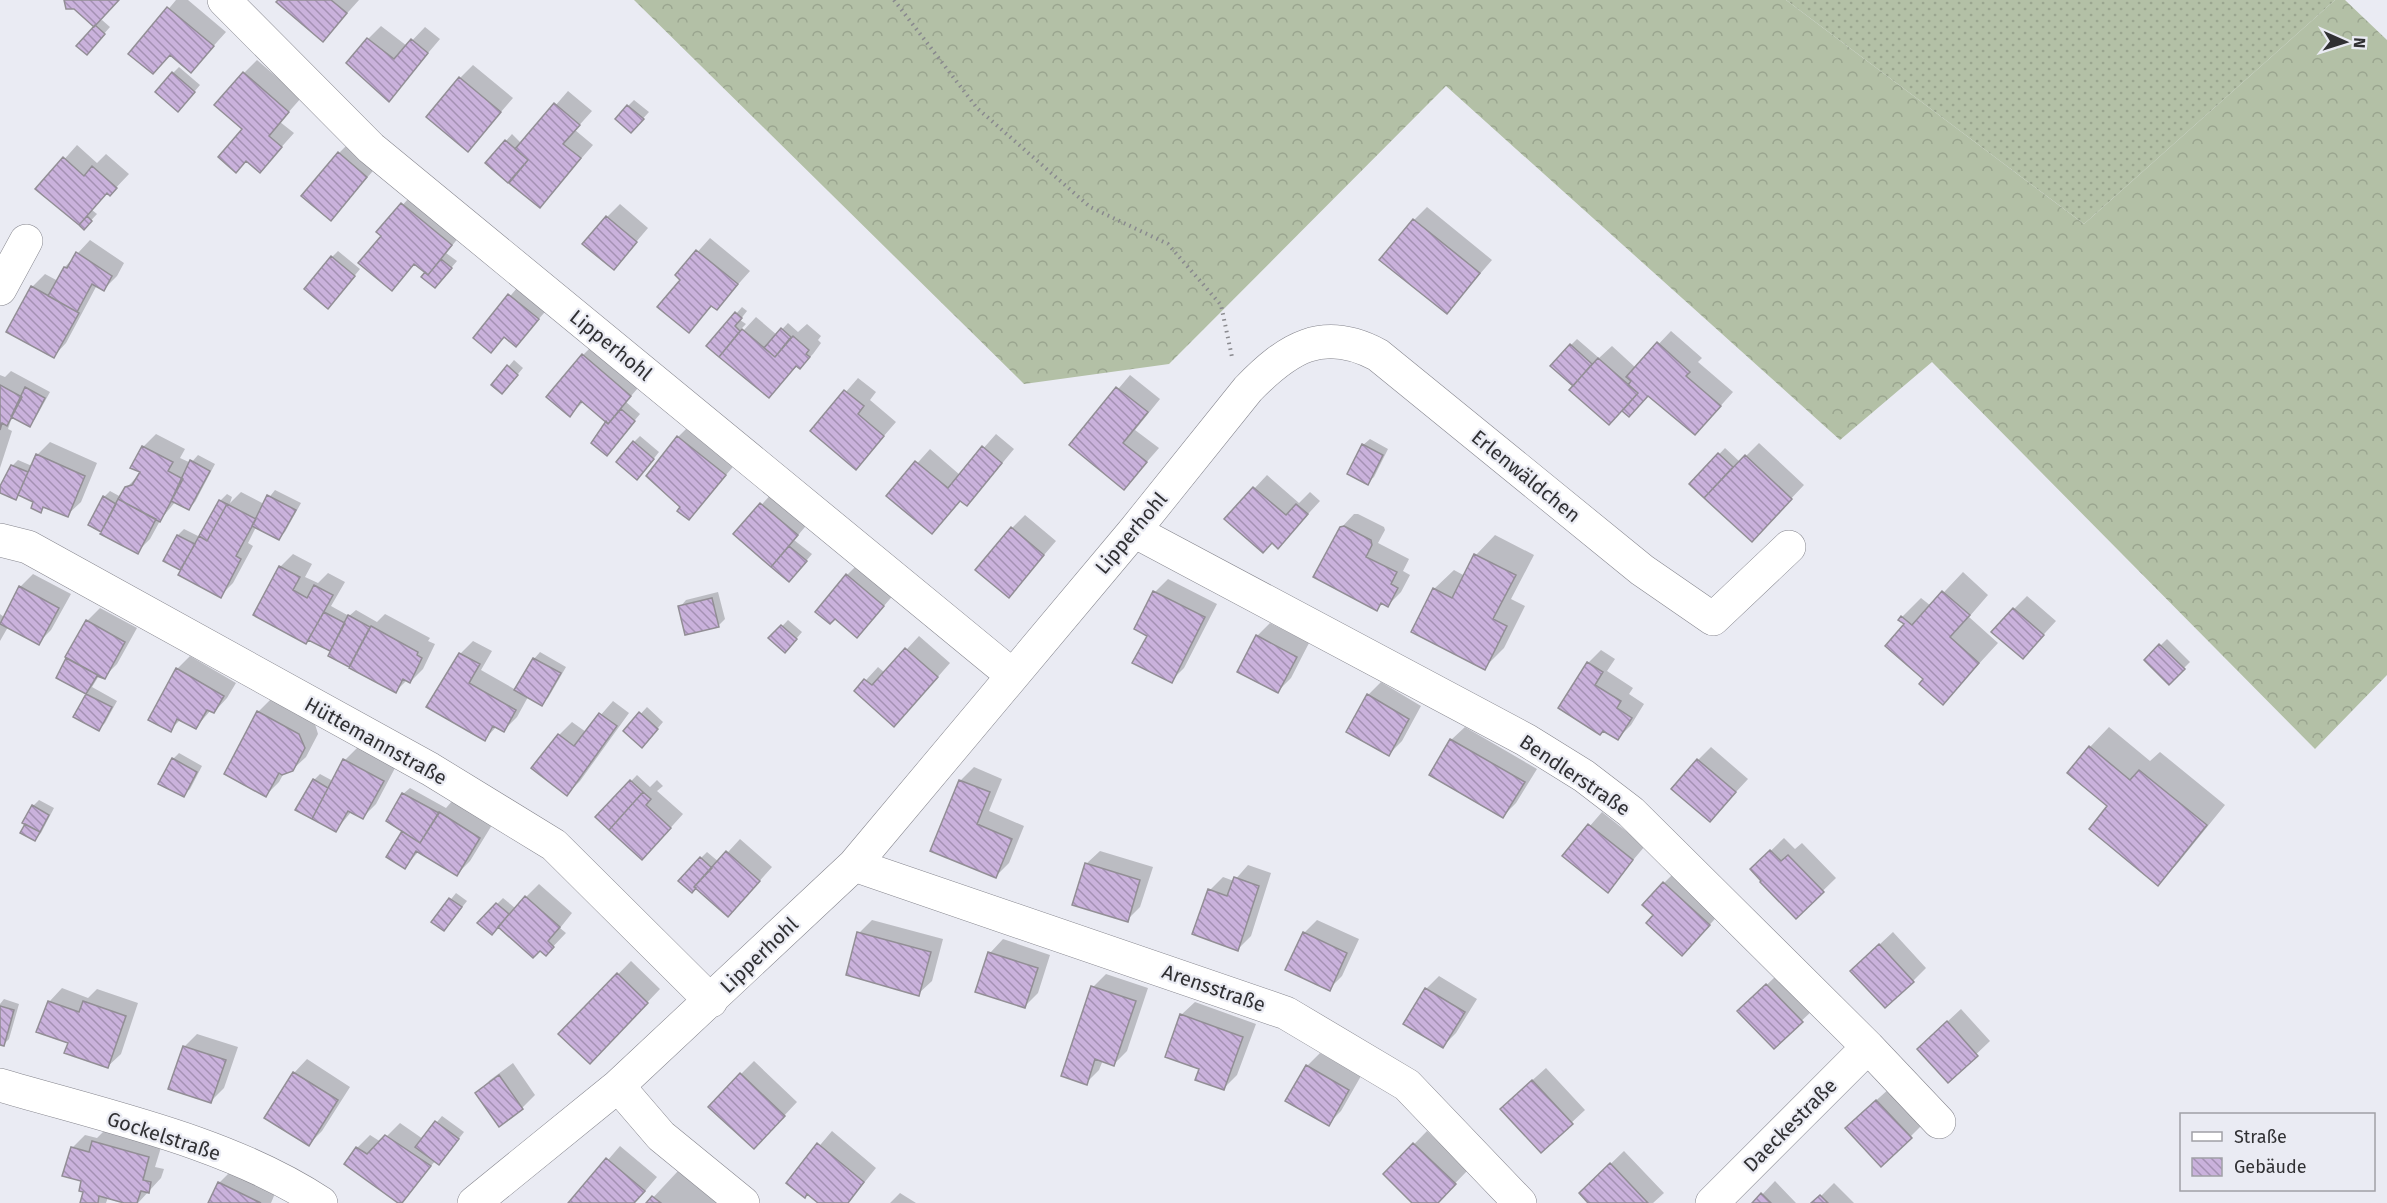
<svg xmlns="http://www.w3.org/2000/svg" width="2387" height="1203" viewBox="0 0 2387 1203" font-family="'Fira Sans',sans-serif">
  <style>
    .grass { fill: url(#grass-dots) }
    .forest { fill: url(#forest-crowns) }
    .shadow { fill: #0003 }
    .building { fill: url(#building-back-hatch); stroke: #928e95; stroke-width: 1.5 }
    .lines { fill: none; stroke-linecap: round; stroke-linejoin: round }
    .minor-casing { stroke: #85858d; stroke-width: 34 }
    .path { stroke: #89898e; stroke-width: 4; stroke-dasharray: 1.5 4.5; stroke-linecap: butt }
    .minor { stroke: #fff; stroke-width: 33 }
    .labels { text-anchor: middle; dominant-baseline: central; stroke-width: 4.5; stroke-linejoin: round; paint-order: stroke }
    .street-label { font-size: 20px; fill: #303033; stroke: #eaebf3 }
  </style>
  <defs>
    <pattern id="grass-dots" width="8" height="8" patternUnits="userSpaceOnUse" patternTransform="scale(1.5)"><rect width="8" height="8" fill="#b3c0a6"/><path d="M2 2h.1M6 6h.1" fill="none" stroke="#9aa58f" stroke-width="1.8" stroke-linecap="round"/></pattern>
    <pattern id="forest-crowns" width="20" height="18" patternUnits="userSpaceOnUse" patternTransform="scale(1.5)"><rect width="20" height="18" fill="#b3c0a6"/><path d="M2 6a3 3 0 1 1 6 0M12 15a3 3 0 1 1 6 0" fill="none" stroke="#9aa58f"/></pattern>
    <pattern id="building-back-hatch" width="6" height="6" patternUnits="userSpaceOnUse" patternTransform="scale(1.5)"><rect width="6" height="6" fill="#cab2dc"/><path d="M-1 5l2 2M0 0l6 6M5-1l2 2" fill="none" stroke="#a491b3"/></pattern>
  </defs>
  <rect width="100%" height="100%" fill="#eaebf3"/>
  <!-- grass -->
  <path class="grass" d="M1786,0h549l-251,224z"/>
  <!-- forest -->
  <path class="forest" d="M634,0h1152l298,224 251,-224h10l42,40v635l-72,74 -383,-387 -92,78 -394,-354 -277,278 -145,20z"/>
  <!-- shadow -->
  <path class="shadow" d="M67,0h51l-21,22 5,-2 8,7 -23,26 -9,-8 16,-19 -19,-18h-7z
    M176,0h12l38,32 -35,39 -20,-17 -18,18 -22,-18z
    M280,0h79l-36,40z
    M381,26l26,20 18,-19 15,12 -51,60 -21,-60z
    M257,60l44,38 -21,24 14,11 -34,38 -16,-42v-56z
    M473,65l40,33 -45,52 -8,-72z
    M179,67l21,18 -16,19 -11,-31z
    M568,91l24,20 -17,19 18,15 -53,61 -53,-43 25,-29 10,10z
    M634,100l15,12 -12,13 -9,-19z
    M352,140l27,24 -48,55 8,-66z
    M77,145l20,18 9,-9 23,20 -19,20 -2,-2 -16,18 5,4 -13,14 -46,-39z
    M415,191l49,40 -18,22 11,8 -16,19 -17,-3 3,-5 -11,-9 -25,26 -8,-53 -4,-4z
    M620,204l28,24 -34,40 -7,-51z
    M1427,207l65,53 -45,52 -33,-92z
    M710,238l40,33 -33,37 -4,-3 -25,26 -6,-52 -5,-4z
    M90,240l34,23 -7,13 -13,13 -7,-4 -31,58 -13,14 -21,-70 13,-13 13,7 7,-14z
    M338,251l22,18 -26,32 -2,-44z
    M522,282l29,23 -35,40 -11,-9 -14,15 -16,-13z
    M742,307l5,4 -7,9 6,4 -5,5 2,2 13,-14 21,18 11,-12 10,9 9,-8 14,12 -3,4 3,3 -8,11 -13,13 -2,-2 -29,31 -61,-50z
    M1671,331l31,27 -4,4 35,30 -25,28 -60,-25 -19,20 -6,-6 -48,-23 -4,-41 6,-6 22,19 13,-12 24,22z
    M596,342l47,40 -17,20 14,12 -33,40 1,-33 -24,-20 -14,14 13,-60z
    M514,360l9,8 -15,18 -15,-1z
    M11,371l39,21 -15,27 -6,6 -15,-8 -3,3 -3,9 4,2 -12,37v-93l5,2z
    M1130,375l30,24 -25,31 24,18 -35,40 -53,-43z
    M858,378l18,14 -6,8 26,22 -40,46 -44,-37z
    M691,424l47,37 -49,57 -7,-12 -4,-69z
    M156,434l29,15 -5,9 11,5 7,-8 17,9 -20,38 -6,6 -13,-7 -15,18 -11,20 -13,13 -33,-55 6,-6 11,6 5,-9 14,-14 3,-27z
    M996,434l18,15 -35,42 -13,13 -5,-4 -29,32 -44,-36 42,-47 30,26z
    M640,436l19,16 -16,20 -9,-30z
    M1370,439l18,10 -14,28 -7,6 -4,-38z
    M50,442l47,21 -16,39 -14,13 -22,-9 -5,5 -5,-9 -16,-8 -4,4 -15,-7 12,-25 6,-6 14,6 5,-11z
    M1759,443l45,42 -52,55 -61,-56 34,-36 15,14z
    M1267,475l32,28 11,-11 10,9 -42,46 -6,-5 -46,-23z
    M275,490l26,13 -16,29 -7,6 -22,-11 -8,16 5,3 -20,37 -13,13 -35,-32 -5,4 -2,-33 6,-6 16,8 20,-36 7,-7 5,3 -2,6 11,-11 23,12z
    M774,491l36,30 -16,19 18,14 -17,20 -23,-8 -37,-32z
    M1354,514h4l26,13 1,3 -7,13 31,16 -6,12 7,4 -9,17 -13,13 -5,-2 -6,6 -36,-81z
    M1025,515l31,26 -47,55 3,-68z
    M1495,535l39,20 -23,44 14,7 -21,42 -20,20 -50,-79 20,-19 11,6 11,-21z
    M293,554l19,10 -7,13 13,6 10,-10 17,9 -14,24 18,10 7,-6 21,12 8,-8 45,24 -2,3 7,3 -12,25 -13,13 -3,-2 -11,11 -66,-36 2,-4 -23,-12 -29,-72z
    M860,562l36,30 -26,30 -23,-47z
    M1963,572l25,23 -19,22 29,26 -55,60 -18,-24 -19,-55 -6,-5 21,-21 10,8z
    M33,574l38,20 -20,36 -13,13 -30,-16 -8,14v-27l4,3 16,-30z
    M1168,579l49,25 -33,64 -13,13 -22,-46 -13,-6 19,-37z
    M718,592l7,27 -6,6 -33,8 -6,-26 6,-7z
    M2027,596l29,25 -21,23 -21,-35z
    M100,608l37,20 -20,36 -13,13 -4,-3 -8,13 25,14 -12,22 -6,6 -24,-12 13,-23 -30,-17 29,-56z
    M788,620l14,12 -11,13 -20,-7z
    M1270,623l39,20 -18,35 -13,13 -21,-55z
    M919,636l31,27 -43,49 -51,-21 22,-24 7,6z
    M2167,639l23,23 -21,21 -23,-23z
    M473,641l19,10 -11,19 35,20 18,-31 6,-7 26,15 -18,31 -7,6 -13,-7 -11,20 -13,13 -7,-4 -12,13 -25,-85z
    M1601,650l14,9 -8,12 26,17 -4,6 15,10 -13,21 -13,13 -14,-9 -16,-66z
    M190,656l46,27 -9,15 -13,14 -3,-2 -15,17 -15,-8 -11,11 7,-61z
    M1381,682l40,24 -19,35 -13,13 -21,-59z
    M271,699l44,25 3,10 -12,23 -14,13 -8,3 -5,9 -13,13 -8,-83z
    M613,701l16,12 -49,68 -13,13 -34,-26 26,-33 13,-13 14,10z
    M647,707l16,15 -15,18 -23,-9z
    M1465,727l72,42 -21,34 -13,13 -72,-42 20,-34z
    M2109,727l41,34 10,-9 65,53 -48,59 -19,20 -48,-78 -20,-59z
    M358,747l37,21 -19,36 -13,13 -11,-6 -16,19 -38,-21 16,-29 6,-6 13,7 12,-21z
    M1711,747l37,32 -38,41 -12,-60z
    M179,753l23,13 -12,23 -7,6 -10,-36z
    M974,767l28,12 -13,32 35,15 -15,37 -13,13 -64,-26 29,-70z
    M637,775l13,12 7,-7 6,6 -6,5 26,23 -28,31 -58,-28z
    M410,788l36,20 7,-8 39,25 -22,36 -13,13 -38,-23 -14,16 -2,-73z
    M39,800l15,8 -13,25 -6,6 -2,-33z
    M1602,812l43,34 -38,45 -43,-35z
    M1784,838l11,11 7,-6 34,35 -40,39 -44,-48z
    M740,839l32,28 -31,35 -40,-44 6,-6 12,10z
    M1100,851l53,16 -13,40 -13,13 -41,-56z
    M1248,865l23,8 -20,63 -13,13 -28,-59 13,-13 11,4z
    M1677,870l45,41 -27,30 -40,-26 9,-32z
    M539,884l33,29 -12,15 6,5 -20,21 -47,-28 -2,-22 6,-6 12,10z
    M456,893l11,8 -23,29 -11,-8z
    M872,920l71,19 -11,42 -14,13 -59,-61z
    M1317,920l42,19 -17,37 -13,13 -25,-56z
    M1893,932l33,36 -13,13 -48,-23z
    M1003,939l47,16 -12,38 -13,13 -35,-53z
    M631,961l29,28 -57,60 -43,-15z
    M1780,972l35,36 -41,39 -34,-36z
    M1106,974l42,14 -21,63 -13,13 -11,-4 -4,10 -13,13 7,-96z
    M1439,976l38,23 -21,34 -13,13 -38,-23 21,-34z
    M62,988l26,10 9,-9 41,14 -17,51 -14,13 -37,-25 -21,-40z
    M4,999l15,5 -10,35 -6,6 -3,-1v-40z
    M1195,1002l61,22 -19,51 -13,13 -23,-20 -20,-53z
    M1961,1009l29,32 -42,40 -16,-45z
    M197,1034l41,13 -14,41 -13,13 -27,-54z
    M1320,1053l41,23 -20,35 -13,13 -21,-58z
    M307,1059l43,28 -28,44 -13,13 -43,-27 28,-44z
    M754,1061l43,41 -30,32 -26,-60z
    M513,1063l22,32 -13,13 -23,17 -22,-32 13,-13z
    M1546,1068l39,42 -44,41 -26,-55z
    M1890,1088l33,36 -13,13 -50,-22z
    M442,1116l22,16 -19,24 -9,4 -36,43 -54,-39 11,-16 13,-13 11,7 19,-19 23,16z
    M106,1129l56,15 -7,23 9,2 -3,9 -23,25 -30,-6 -2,6h-24l3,-12 -13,-43 13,-13 12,3z
    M832,1131l44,37 -28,35h-28l-12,-10 -20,-10z
    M1427,1131l41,39 -32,33h-22l-29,-29z
    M620,1146l37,31 -22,26h-64z
    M1624,1151l40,42 -11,10h-62l3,-23z
    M232,1170l44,21 -5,12h-62l10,-20z
    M678,1171l40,32h-70z
    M1775,1181l21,22h-42l5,-5z
    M1834,1183l20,20h-40z
    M900,1193l16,10h-26z"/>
  <!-- building -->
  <path class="building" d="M64,0h55l-25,27 -20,-18h-8z
    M278,0h53l16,13 -24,29 -47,-40z
    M167,7l47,39 -23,27 -21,-18 -17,19 -25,-20z
    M95,25l10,9 -18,21 -11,-9z
    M367,38l27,21 17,-20 17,14 -39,49 -43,-39z
    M172,72l23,20 -17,20 -23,-20z
    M243,72l46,40 -20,24 13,11 -22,26 -14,-12 -10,12 -18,-16 24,-28 -28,-24z
    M459,77l42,35 -33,40 -42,-35z
    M554,103l26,22 -17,19 18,14 -41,50 -31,-25 19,-23 -13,-11z
    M627,105l17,14 -13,14 -16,-14z
    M505,140l23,20 -20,23 -23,-20z
    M338,152l29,25 -36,44 -30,-25z
    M63,157l21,19 8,-10 25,22 -7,8 -3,-3 -28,32 -44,-36z
    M401,203l51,42 -24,30 -14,-11 -22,27 -34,-28 23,-27 -5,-4z
    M87,216l5,5 -8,9 -5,-5z
    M606,216l31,26 -23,28 -32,-26z
    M1413,219l67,54 -33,41 -68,-54z
    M696,250l42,34 -21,26 -6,-4 -22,27 -32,-26 23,-27 -5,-5z
    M76,252l36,24 -8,15 -12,-7 -15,28 -29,-16 16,-29 3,1z
    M331,256l24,20 -27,33 -24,-20z
    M441,259l11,9 -17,20 -14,-11 4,-5 3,3z
    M31,286l48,27 -25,45 -48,-26z
    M508,294l31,25 -23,28 -12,-10 -13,16 -18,-15z
    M735,312l7,6 -7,8 5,5 -21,26 -13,-11z
    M781,328l10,9 -16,20 -11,-9z
    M742,329l33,28 18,-21 16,14 -3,4 4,3 -10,12 -4,-3 -27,32 -50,-41z
    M1657,342l33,30 -4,4 35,30 -26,29 -47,-39 -19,21 -7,-6 16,-18 -10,-8 3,-4 -5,-4z
    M1570,344l22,20 -19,22 -23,-20z
    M582,354l49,42 -23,28 -27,-23 -11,16 -24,-20z
    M1598,358l40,35 -29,32 -40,-35z
    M507,365l11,10 -16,19 -11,-9z
    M0,385l22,12 -15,29 -5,-3 -2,7z
    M25,387l20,11 -15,29 -19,-10z
    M1116,387l32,25 -25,31 24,19 -23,28 -55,-45z
    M844,390l20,16 -6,8 26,22 -28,34 -46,-39z
    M621,409l14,12 -28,35 -16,-13 15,-22 2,3z
    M677,436l49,39 -37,45 -12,-9 3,-4 -34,-31z
    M633,441l21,18 -17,21 -21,-18z
    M1362,444l21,11 -15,30 -21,-11z
    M142,446l31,16 -5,9 15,8 -23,43 -42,-23 7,-12 7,-2 8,-13 -10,-4z
    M982,446l20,17 -35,43 -7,-5 -28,33 -46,-38 29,-35 33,27z
    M1718,453l15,14 -29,31 -15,-14z
    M36,454l49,22 -17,41 -25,-10 -2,6 -10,-5 2,-6 -15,-7z
    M1745,455l47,44 -40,43 -48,-44z
    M190,460l20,11 -21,39 -18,-9z
    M11,465l17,7 -12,28 -16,-7v-7z
    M1253,487l33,28 10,-11 12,10 -30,35 -6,-6 -9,10 -39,-34z
    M267,495l29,15 -17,30 -27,-14z
    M103,496l13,8 -15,28 -13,-7z
    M118,499l38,20 -18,35 -38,-20z
    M219,500l8,4 -20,37 -8,-5z
    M760,503l38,32 -27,32 -38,-33z
    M227,504l29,15 -20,37 5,3 -20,39 -43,-23 21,-39 8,5z
    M1344,526l27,14 1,5 -6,12 31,15 -6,12 7,4 -10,19 -7,-4 -4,8 -64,-34 27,-50z
    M1011,527l33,28 -35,43 -34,-28z
    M177,535l18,9 -15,26 -17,-9z
    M789,546l18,15 -18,21 -18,-15z
    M1474,554l42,21 -23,44 14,7 -22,44 -74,-38 22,-44 19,10z
    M279,566l21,11 -7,13 14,8 7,-13 19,10 -27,49 -53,-29z
    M846,574l38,32 -27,32 -22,-19 -5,5 -15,-12z
    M19,586l40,22 -20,37 -39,-21z
    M1153,591l52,26 -33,66 -40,-20 15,-27 -13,-7z
    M1942,591l28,24 -20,22 29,26 -36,42 -24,-21 4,-5 -38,-33 19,-22 -6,-4 3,-4 11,9z
    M712,598l7,29 -34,8 -7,-29z
    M2013,608l31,27 -21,24 -32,-27z
    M324,612l21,11 -15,28 -22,-11z
    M348,615l22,12 -21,40 -21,-11z
    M86,620l39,22 -20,37 -40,-22z
    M781,625l16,14 -12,14 -17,-15z
    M371,626l47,26 -1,3 5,3 -12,25 -7,-4 -7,14 -47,-25z
    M1256,635l41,22 -19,36 -41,-21z
    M2159,644l26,25 -16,16 -25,-25z
    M905,648l33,29 -44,50 -40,-36 10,-12 8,6z
    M459,653l21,11 -11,19 47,27 -12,22 -11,-6 -8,15 -59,-34z
    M66,658l39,21 -8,-3 -11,18 -30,-16z
    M533,658l28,15 -19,33 -28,-16z
    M1587,662l16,10 -8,13 26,16 -4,7 15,10 -14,22 -15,-9 -3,4 -42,-27z
    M176,668l48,28 -10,17 -7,-3 -11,19 -19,-10 -6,13 -23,-12z
    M86,694l26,13 -13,24 -26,-14z
    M1367,694l42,25 -20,37 -43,-24z
    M257,711l42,23 6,14 -12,23 -11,4 -3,-2 -13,24 -42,-23z
    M639,712l19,17 -16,19 -19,-17z
    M599,713l18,13 -50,70 -36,-28 27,-34 16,12z
    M1450,739l75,43 -22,36 -74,-43z
    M2089,746l41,34 9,-10 68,55 -49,61 -69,-57 18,-23 -40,-33z
    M172,758l25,14 -13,25 -26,-13z
    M343,759l41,22 -21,38 -15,-8 -12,21 -24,-13z
    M1697,759l39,33 -26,30 -39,-33z
    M313,779l15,9 -16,31 -17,-9z
    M630,780l13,12 -34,38 -14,-13z
    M959,780l31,12 -13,32 35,15 -16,39 -66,-27z
    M643,792l8,7 -5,6 25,23 -29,32 -33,-30z
    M402,793l37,20 -19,30 -34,-22z
    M32,805l17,10 -9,17 -18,-9z
    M439,812l41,26 -23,38 -41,-25 -11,18 -19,-12 16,-26 18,12z
    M25,824l15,8 -5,9 -15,-8z
    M1588,824l45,36 -25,33 -46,-37z
    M1770,850l11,11 7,-6 36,37 -28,27 -36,-37 1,-1 -11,-12z
    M726,851l34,30 -32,36 -34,-30z
    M700,857l12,11 -18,19 2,1 -4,5 -14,-12z
    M1085,863l55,17 -12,42 -56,-17z
    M1234,877l25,9 -21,65 -46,-17 16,-45 19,7z
    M1663,882l47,43 -28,31 -36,-33 7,-8 -11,-10z
    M525,896l35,31 -12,14 6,6 -8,9 -6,-5 -7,7 -35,-31z
    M449,898l13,9 -18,24 -13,-9z
    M496,903l13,11 -17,21 -15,-12z
    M857,932l74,20 -12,44 -73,-21z
    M1303,932l44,21 -17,38 -45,-21z
    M1879,944l35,38 -29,26 -35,-37z
    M988,952l50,16 -13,40 -50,-16z
    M617,973l31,30 -58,61 -32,-30z
    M1766,984l37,38 -29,27 -37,-38z
    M1091,986l45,15 -22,65 -19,-7 -8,26 -26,-9z
    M1425,988l40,24 -22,36 -40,-24z
    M48,1001l31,11 4,-11 43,15 -18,52 -44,-15 4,-10 -32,-11z
    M0,1006l14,4 -10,36 -4,-1z
    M1180,1014l63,23 -19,53 -29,-10 4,-11 -34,-12z
    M1947,1021l31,35 -30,27 -31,-34z
    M183,1046l43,14 -15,43 -43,-14z
    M1306,1065l43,25 -20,36 -44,-25z
    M293,1072l45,28 -29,46 -45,-28z
    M740,1073l45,43 -31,33 -46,-42z
    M499,1075l24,34 -24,18 -24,-34z
    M1532,1080l41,44 -32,29 -41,-44z
    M1876,1100l36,38 -31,29 -36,-39z
    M435,1121l24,18 -20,26 -24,-18z
    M385,1135l46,31 -29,37h-4l-54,-39 12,-17 11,7z
    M92,1141l57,16 -6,23 8,2 -2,11 -8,-2 -4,12h-13l-25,-7 -1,7h-18l3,-11 -4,-1 2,-10 -19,-5 9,-29 18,5z
    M817,1143l47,39 -16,21h-30l-11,-9 -2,4 -19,-15z
    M1413,1143l43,41 -18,19h-26l-29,-29z
    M606,1158l39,33 -11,12h-66z
    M1610,1163l38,40h-60l-9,-10z
    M218,1182l43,21h-53z
    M1761,1193l10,10h-19z
    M1820,1195l8,8h-17z
    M652,1196l9,7h-15z"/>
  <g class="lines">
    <defs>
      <path id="minor" d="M224,0l147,148 641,527
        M0,289l26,-48
        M1134,531l392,209 58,36 47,36 237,235 71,75
        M0,540l28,7 402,222 124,76 157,156
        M854,865l432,148 121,72 113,118
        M0,1085c105,31 229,57 321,118
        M618,1086l43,50 82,67
        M474,1203l144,-117 236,-221 280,-334 114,-142c39,-40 74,-64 130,-34l264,215 71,49 76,-72
        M1712,1203l156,-156"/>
    </defs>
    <!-- minor casing -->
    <use href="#minor" class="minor-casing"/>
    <!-- path -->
    <path class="path" d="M894,0l83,108 113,99 78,37 53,61 11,52"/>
    <!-- minor -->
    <use href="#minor" class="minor"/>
  </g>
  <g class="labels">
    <!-- street labels -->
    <g class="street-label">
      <text transform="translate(611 345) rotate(39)">Lipperhohl</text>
      <text transform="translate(1526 476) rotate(39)">Erlenwäldchen</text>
      <text transform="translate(1131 533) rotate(-50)">Lipperhohl</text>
      <text transform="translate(376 741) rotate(29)">Hüttemannstraße</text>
      <text transform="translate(1575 775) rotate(34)">Bendlerstraße</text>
      <text transform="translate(759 955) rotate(-44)">Lipperhohl</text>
      <text transform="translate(1214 988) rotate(19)">Arensstraße</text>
      <text transform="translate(1790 1125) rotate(-45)">Daeckestraße</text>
      <text transform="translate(164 1136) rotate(18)">Gockelstraße</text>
    </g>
  </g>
  <!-- legend -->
  <rect x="2180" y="1113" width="195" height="78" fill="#eaebf3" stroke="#a0a0a6" stroke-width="1.5"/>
  <rect x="2192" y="1132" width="30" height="9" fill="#ffffff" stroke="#a0a0a6" stroke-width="1.5"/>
  <text x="2234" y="1143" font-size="18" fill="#303033">Straße</text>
  <rect x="2192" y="1158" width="30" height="18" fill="url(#building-back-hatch)" stroke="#a0a0a6" stroke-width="1.5"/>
  <text x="2234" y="1173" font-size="18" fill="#303033">Gebäude</text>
  <!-- north arrow -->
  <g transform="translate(2345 42) rotate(93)" stroke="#eaebf3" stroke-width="4.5" paint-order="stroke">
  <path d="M0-4.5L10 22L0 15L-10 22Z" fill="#303033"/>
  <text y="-9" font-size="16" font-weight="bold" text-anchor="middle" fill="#303033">N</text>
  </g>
</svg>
